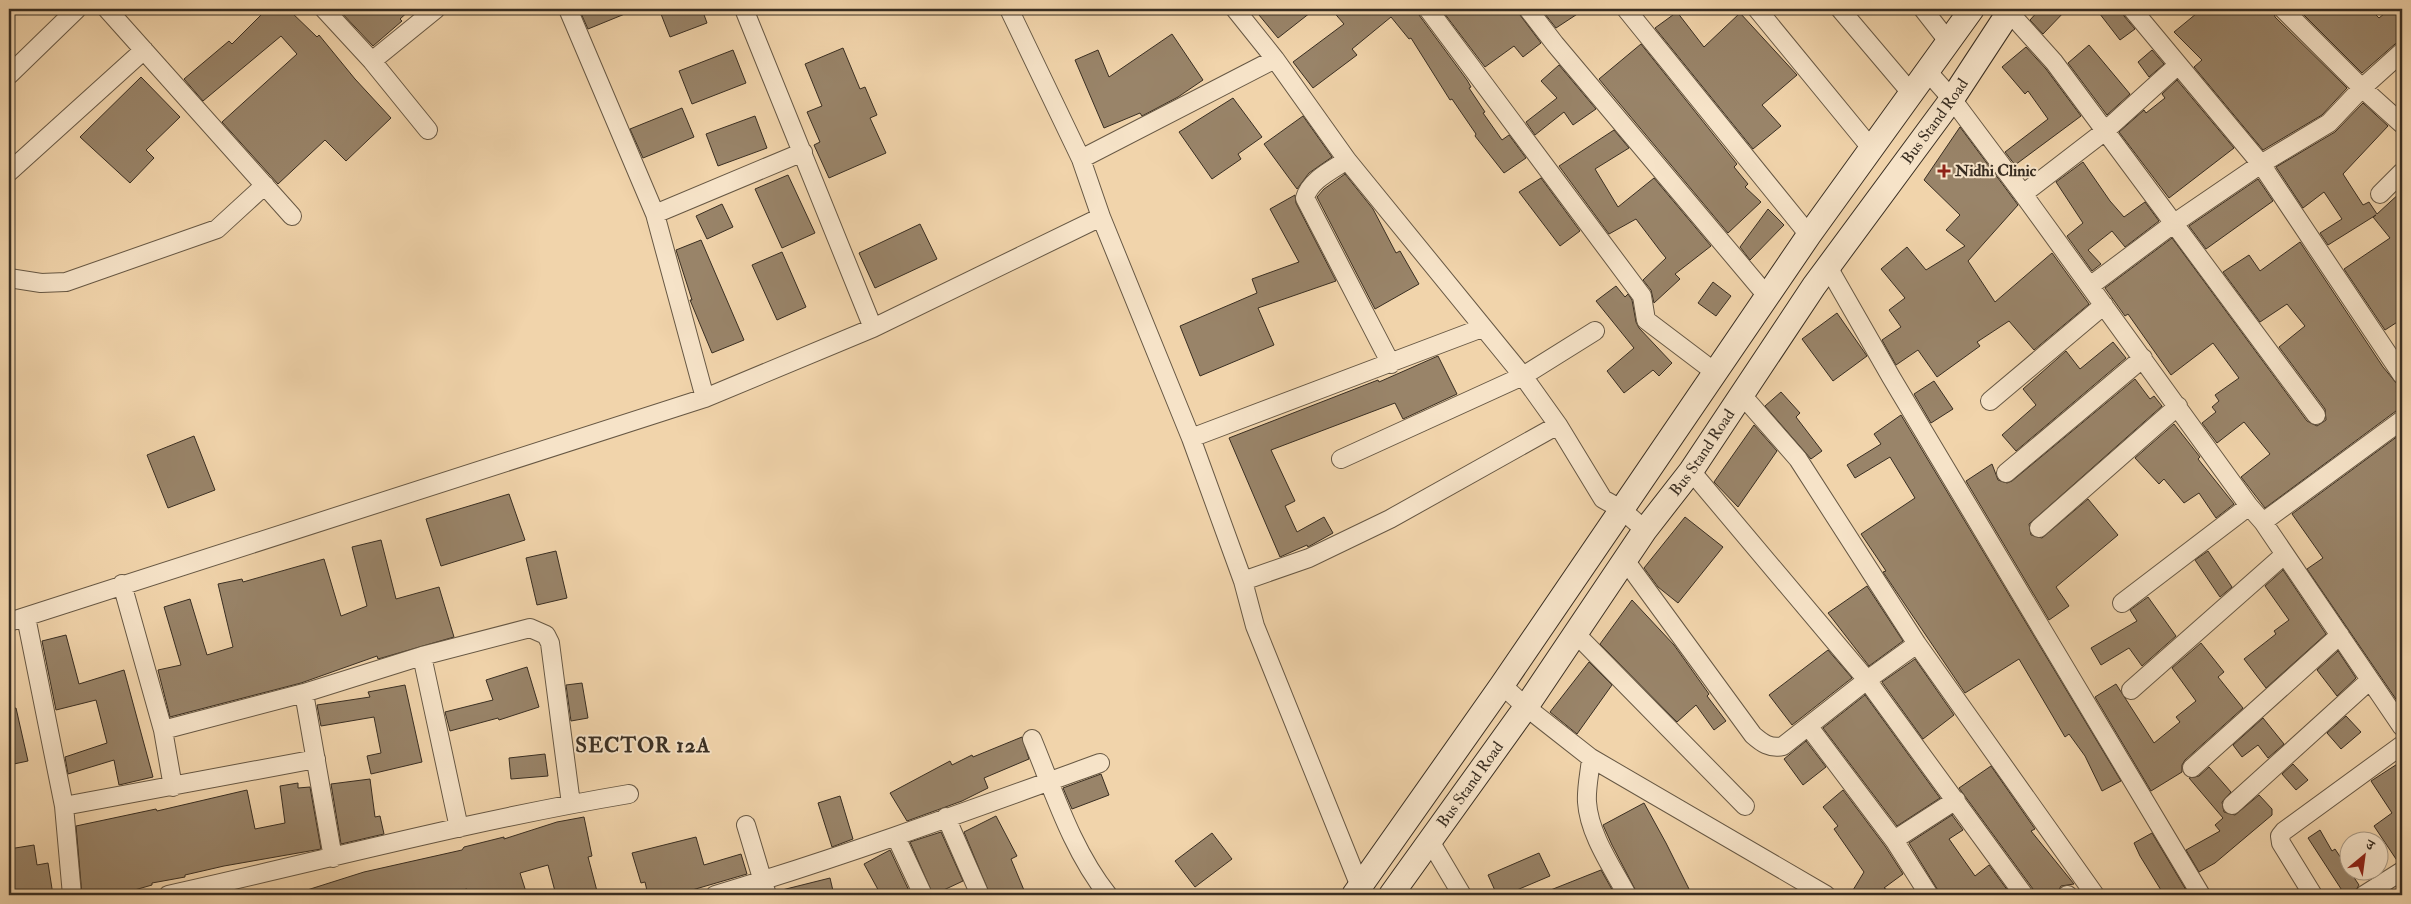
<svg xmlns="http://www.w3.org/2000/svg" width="2411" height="904" viewBox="0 0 2411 904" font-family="'IM FELL Double Pica','Noto Serif Devanagari',serif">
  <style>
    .building { fill: #998469; stroke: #392e22 }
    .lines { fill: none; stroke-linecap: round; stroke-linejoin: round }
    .street-casing { stroke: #675844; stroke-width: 20 }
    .secondary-casing { stroke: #392e22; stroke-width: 26 }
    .street { stroke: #f6e3c8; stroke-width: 18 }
    .secondary { stroke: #f6e3c8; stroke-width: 24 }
    .poi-dot { fill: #8f2418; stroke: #f6e3c8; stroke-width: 2 }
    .labels { text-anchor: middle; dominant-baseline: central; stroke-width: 4; stroke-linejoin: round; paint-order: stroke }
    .street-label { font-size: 16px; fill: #392e22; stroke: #f6e3c8 }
    .poi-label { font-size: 16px; font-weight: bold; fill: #392e22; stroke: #f6e3c8; text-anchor: start }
    .district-label { font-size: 21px; font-weight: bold; letter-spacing: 1px; fill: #392e22; stroke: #f6e3c8 }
  </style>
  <rect width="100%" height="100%" fill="#f1d4ab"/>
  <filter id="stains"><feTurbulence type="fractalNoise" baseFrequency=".004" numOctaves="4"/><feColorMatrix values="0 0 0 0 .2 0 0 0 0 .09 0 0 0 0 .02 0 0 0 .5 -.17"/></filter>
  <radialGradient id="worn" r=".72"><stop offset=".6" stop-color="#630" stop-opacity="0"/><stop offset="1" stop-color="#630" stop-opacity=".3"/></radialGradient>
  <!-- building -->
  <path class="building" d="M267,9h21l29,28 2,-2 36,44 36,39 -45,43 -21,-21 -47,44 -56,-62 75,-68 -16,-18 -78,65 -19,-22 45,-38 3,3z
    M338,9h73l-11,10 2,2 -29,25z
    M579,9h58l-49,20z
    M659,9h43l5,14 -37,14z
    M1254,9h61l-37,29z
    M1331,9h87l1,6 48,65 4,7 -2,1 16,24 -2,1 19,27 7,-5 17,23 -22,15 -29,-37 1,-2 -24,-35 -2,1 -39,-62 -2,1 -18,-22 -39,32 5,6 -44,33 -20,-26 51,-38z
    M1441,9h77l2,6 21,28 -18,14 -9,-11 -29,21z
    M1541,9h44l-29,19z
    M2040,9h27l-24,25 -13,-14z
    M2096,9h26l2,7 11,13 -15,11z
    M2202,9h71l2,8 72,71 -25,27 -59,35 -69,-83 8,-7 -28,-28z
    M2298,9h72l9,9 11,-9h12v32l-7,3 -33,29z
    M1677,12l27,35 36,-34 57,62 -35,30 19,21 -28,23 -98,-121z
    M1172,34l31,46 -25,17 -36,19 -2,-3 -36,15 -29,-68 23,-10 11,27z
    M1641,44l96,120 -3,3 14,17 -3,3 16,15 -33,31 -129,-154z
    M2089,45l41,49 -23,21 -39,-52z
    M2026,47l20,22 35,47 -66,49 -10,-13 43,-33 -20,-28 -3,3 -23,-27z
    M843,48l17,41 5,-2 12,28 -7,3 16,35 -57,25 -15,-33 6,-3 -13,-30 15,-6 -17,-42z
    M733,50l13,33 -54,21 -13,-33z
    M2152,50l12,14 -15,13 -11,-15z
    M1559,65l37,44 -23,16 -9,-13 -29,23 -9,-13 31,-24 -16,-17z
    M141,77l39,40 -34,33 8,8 -24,25 -50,-46z
    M2177,80l57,68 -65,50 -50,-66 25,-22 2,3 19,-15 -3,-4z
    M1233,98l29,39 -24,17 3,5 -29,20 -33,-47z
    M2363,103l25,23 -45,48 20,31 6,-3 8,12 25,-23v128l-17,11 -41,-61 46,-31 -17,-21 3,-2 -48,30 -8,-12 22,-14 -18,-27 -21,16 -27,-41 59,-35z
    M682,108l12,29 -51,21 -13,-29z
    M755,116l12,32 -49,18 -12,-32z
    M1303,116l29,41 -23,16 -12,16 -33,-45z
    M1960,127l58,78 -50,56 27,41 57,-49 37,51 -55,46 -25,-29 -32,21 3,4 -43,31 -19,-27 -22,15 -14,-25 19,-13 -12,-17 16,-12 -24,-29 26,-22 19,23 39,-24 -19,-16 14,-15 -36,-35z
    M1614,130l15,18 -34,21 23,38 36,-29 57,68 -36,28 5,5 -26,24 -3,-13 -8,-10 23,-22 -5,-6 -25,-33 -27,15 -50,-68z
    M2083,162l27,39 14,16 21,-15 14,19 -34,26 -13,-16 -24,19 13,14 -9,7 -25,-35 16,-13 -27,-41z
    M1345,174l28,35 23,44 4,-2 19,33 -44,25 -58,-112 7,-8z
    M788,175l27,58 -33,15 -27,-59z
    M1541,178l39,53 -20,15 -41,-54z
    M2258,179l15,22 -67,48 -17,-23z
    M1295,195l1,8 40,78 -78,27 16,37 -74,31 -20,-50 77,-33 -5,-14 47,-17 -29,-53z
    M722,204l11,23 -26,12 -11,-23z
    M1768,209l16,16 -34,35 -10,-13z
    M920,224l17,35 -62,29 -16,-35z
    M2172,238l135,183 10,5 9,-6 -1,-11 -46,-62 26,-21 -18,-22 -27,18 -37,-50 26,-17 11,16 40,-29 83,125 19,23v20l-6,1 -131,97 -24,-31 29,-23 -26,-32 -27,21 -15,-20 14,-11 -4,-5 7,-6 -4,-6 24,-17 -26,-35 -42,32 -43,-61 -3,2 -20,-28z
    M701,240l43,100 -32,13 -22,-53h2l-16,-50z
    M782,252l24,55 -29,13 -25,-55z
    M1713,282l18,14 -15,20 -18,-13z
    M1616,286l9,11 3,-3 4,6 4,22 3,6 33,35 -13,13 -6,-6 -29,23 -17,-22 27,-23 -38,-47z
    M1837,313l30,43 -34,25 -31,-42z
    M2113,342l13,16 -110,93 -14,-16 34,-30 -13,-16 43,-38 14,18z
    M1438,356l19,38 -54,25 -8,-16 -124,47 24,51 -10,5 12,26 27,-15 9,16 -25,14 -1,-2 -27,12 -51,-119 149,-58 1,2z
    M2135,379l15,20 4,-3 8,10 -133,118 2,11 11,3 46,-39 30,36 -62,52 13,19 -20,14 -83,-139 26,-17 6,16 9,3 5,-2z
    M1934,381l19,28 -22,14 -17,-29z
    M1781,392l19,21 -4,4 26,34 -11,8 -46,-53z
    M1901,415l220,366 -19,10 -17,-35 -16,-22 -4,3 -46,-78 -54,34 -82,-121 3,-1 -25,-37 54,-36 -25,-41 -35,21 -8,-13 34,-21 -7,-10z
    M2174,424l26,33 -2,2 36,45 -18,14 -17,-25 -15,10 -20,-24 -5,5 -24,-26z
    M1754,425l23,26 -39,56 -24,-25z
    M2402,433v275l-95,-139 16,-11 -31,-44z
    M194,436l21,54 -47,18 -21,-53z
    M509,494l16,46 -84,26 -15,-47z
    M1685,517l38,30 -45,56 -20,-16 -14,-19z
    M381,540l15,59 43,-12 15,50 -76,22 -1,-3 -76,27 -131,34 -12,-47 23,-5 -17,-58 26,-8 17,56 26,-8 -15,-63 24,-5 1,3 81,-23 17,57 26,-10 -15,-59z
    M556,551l11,47 -30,7 -11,-47z
    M2208,551l24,36 -12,10 -25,-37z
    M2283,570l43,64 -60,54 -22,-29 32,-25 -2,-3 15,-11 -24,-34z
    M1867,586l36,55 -34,25 -41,-53z
    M2148,597l28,39 -34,30 -13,-18 -28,17 -10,-17 46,-27 -7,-11z
    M1632,600l42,45 35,49 -2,2 19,25 -12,9 -18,-25 -19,17 -77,-78z
    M66,635l13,49 45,-14 29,107 -34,8 -5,-25 -46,14 -3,-17 42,-14 -11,-43 -40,10 -14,-69z
    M2201,643l23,29 -6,5 25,31 -58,52 -3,5v7l-31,19 -56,-94 21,-13 38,59 26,-21 -4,-5 20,-16 -24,-33z
    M1828,650l24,28 -60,47 -23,-30z
    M2338,651l18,27 -19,18 -20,-26z
    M1915,659l39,56 -31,24 -41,-57z
    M1589,662l23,23 -35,49 -27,-22z
    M527,667l12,40 -40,13 -1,-2 -48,13 -5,-19 48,-12 -7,-20z
    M582,683l6,35 -17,3 -5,-36z
    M405,685l17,77 -51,12 -4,-18 14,-3 -7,-36 -53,9 -4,-21 53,-8 -2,-5z
    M1865,695l75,103 -43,28 -74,-98z
    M16,708l12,53 -19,4v-56z
    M2346,716l15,16 -20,17 -14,-16z
    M2263,718l21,26 -16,14 -10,-13 -16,12 -9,-12z
    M1022,737l7,22 -45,19 4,10 -26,13 -55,20 -17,-28 60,-32 2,4 20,-10 1,2z
    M1806,741l20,26 -23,18 -19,-26z
    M545,754l3,22 -37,3 -2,-21z
    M2402,761v99l-4,2 -24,-36 18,-13 -21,-32z
    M2293,764l15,16 -12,10 -14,-16z
    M1991,766l44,63 -4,2 43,53 -13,2 -5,9h-22l-1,-6 -74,-101z
    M2209,767l22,25 -9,10 2,10 11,3 24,-20 13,14v6l-57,48 -16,9 -13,-22 34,-19 -5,-6 8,-7 -34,-40 10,-2z
    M1101,774l8,21 -37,14 -9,-21z
    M370,779l5,38 5,-1 4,18 -43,10 -10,-60z
    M298,783v5l12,-1 11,62 -97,17 -39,9v2l-33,6v2l-21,6 -49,4 -6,-69 80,-17 1,2 90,-21 8,39 30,-6 -5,-37z
    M1843,790l42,56 18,28 -19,14 12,7h-46l14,-23 -30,-43 4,-3 -15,-19z
    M840,796l13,43 -21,8 -14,-44z
    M1644,803l22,40 26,52h-54l-26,-50 -9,-20z
    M1952,815l11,15 -14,9 26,37 14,-11 22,30h-70l-2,-3 -30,-49z
    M996,816l21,40 -6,3 15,36h-36l-26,-63z
    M584,817l8,39 -4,1 10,38h-42l-8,-30 -28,8 7,22h-58l-2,-6 -30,6h-133v-4l60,-19 98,-22 2,-3 40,-10v2l53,-17z
    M2320,830l12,21 3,-2 24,36 -6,10h-8l-37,-57z
    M941,832l22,49 -30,14 -23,-53z
    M1212,833l20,26 -37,28 -20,-26z
    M2152,833l37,62h-25l-24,-39 -6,-13z
    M696,837l8,28 37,-11 6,20 -72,21h-27l-3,-13 -4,1 -9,-30z
    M34,845l3,20 11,-2 5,32h-43l-1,-46z
    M890,850l21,45h-30l-17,-31z
    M1539,853l11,23 -45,19h-8l-9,-20z
    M1601,870l13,23 -5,2h-71z
    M830,878l4,17h-51l-1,-5z"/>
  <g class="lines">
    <defs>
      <path id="street" d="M107,9l185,207
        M324,9l48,52 56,69
        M568,9l87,205 50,184
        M744,9l129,319
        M1009,9l72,150 20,58 90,221 52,143 12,45 108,268
        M1235,9l40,50 72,101 176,216 35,49 45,74 18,10 24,21
        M1428,9l214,287 4,24 70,53
        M1528,9l27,35 212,252
        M1626,9l183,226
        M1757,9l114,139
        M1840,9l72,85
        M1923,9l25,32
        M2132,9l129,155 141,211
        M2283,9l79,79 40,36
        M2009,12l45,50 262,353
        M372,61l64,-52
        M1928,72l24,27 71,95 226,312 14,16 139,205
        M9,75l68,-66
        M1081,159l194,-100
        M1347,160c-15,10 -37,20 -42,38l86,166
        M9,172l135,-122
        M2023,194l82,-63 73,-66
        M2380,194l22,-22
        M655,214l148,-62
        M1828,267l63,110 310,518
        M9,278l32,5 25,-1 151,-53 48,-44
        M2090,286l83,-62 88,-60 68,-41 33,-35 40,-36
        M1742,395l56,64 119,185 178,251
        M1990,401l114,-96
        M1191,438l291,-110
        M1341,459l182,-83 72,-45
        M1691,471l176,209 157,215
        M2006,473l137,-115
        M2263,522l139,-102
        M2039,528l139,-122
        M1625,560l128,175c9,8 17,14 30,11l84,-66 50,-36
        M1243,581l66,-23 81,-39 168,-94
        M122,584l41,146 10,57
        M2122,603l127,-97
        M26,617l38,189 8,89
        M9,622l696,-224 168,-70 228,-111
        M1575,633l170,173
        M422,656l37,172
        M1502,685l24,22 65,51 235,137
        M2131,690l153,-135
        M304,693l29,165
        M1809,727l85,113 35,55
        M163,730l141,-37 118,-37 108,-28 16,7 4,8 21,161
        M1032,739c22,53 40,111 76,156
        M1591,758c-1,14 -5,30 -4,44 2,32 25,65 40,93
        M2192,768l148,-133
        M2232,805l138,-125
        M64,806l252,-47
        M946,817l34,78
        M746,825l21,70
        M896,837l27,58
        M1894,840l62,-40
        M1430,841l32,54
        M168,895c153,-34 306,-75 461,-101
        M715,895c130,-39 258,-86 385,-132
        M2067,895h1
        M2313,895l-32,-52 -1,-7 4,-5 118,-86
        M2364,895l38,-24"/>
      <g id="secondary">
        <path d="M1354,895l148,-210 307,-450 163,-226"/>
        <path id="s1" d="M1391,895l135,-188 119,-177 46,-59 123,-185 138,-187 59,-90"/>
      </g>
    </defs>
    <!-- street casing -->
    <use href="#street" class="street-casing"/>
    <!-- secondary casing -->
    <use href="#secondary" class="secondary-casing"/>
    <!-- street -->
    <use href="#street" class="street"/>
    <!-- secondary -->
    <use href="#secondary" class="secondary"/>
  </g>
  <!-- markers -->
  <path class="poi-dot" d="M1941.5 163.5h5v5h5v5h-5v5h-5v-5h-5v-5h5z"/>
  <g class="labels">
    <!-- street labels -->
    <g class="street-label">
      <text stroke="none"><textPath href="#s1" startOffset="946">Bus Stand Road</textPath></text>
      <text stroke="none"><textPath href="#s1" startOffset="541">Bus Stand Road</textPath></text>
      <text stroke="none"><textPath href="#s1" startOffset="136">Bus Stand Road</textPath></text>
    </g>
    <!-- poi labels -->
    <g class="poi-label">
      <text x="1955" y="171">Nidhi Clinic</text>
    </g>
    <!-- district labels -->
    <g class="district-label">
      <text x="643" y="745">SECTOR 12A</text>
    </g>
  </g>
  <!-- margin -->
  <rect width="2411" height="904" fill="none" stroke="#f1d4ab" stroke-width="30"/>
  <rect x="10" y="10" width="2391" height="884" fill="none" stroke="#392e22" stroke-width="2.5"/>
  <rect x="15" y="15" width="2381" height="874" fill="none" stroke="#392e22"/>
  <!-- north arrow -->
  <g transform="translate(2364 856) rotate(29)"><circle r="24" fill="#f6e3c8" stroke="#aa9b86"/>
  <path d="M0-4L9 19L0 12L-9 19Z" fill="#8f2418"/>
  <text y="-8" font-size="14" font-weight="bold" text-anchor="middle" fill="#392e22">उ</text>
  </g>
  <rect width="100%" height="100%" filter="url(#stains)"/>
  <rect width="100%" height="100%" fill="url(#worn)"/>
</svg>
